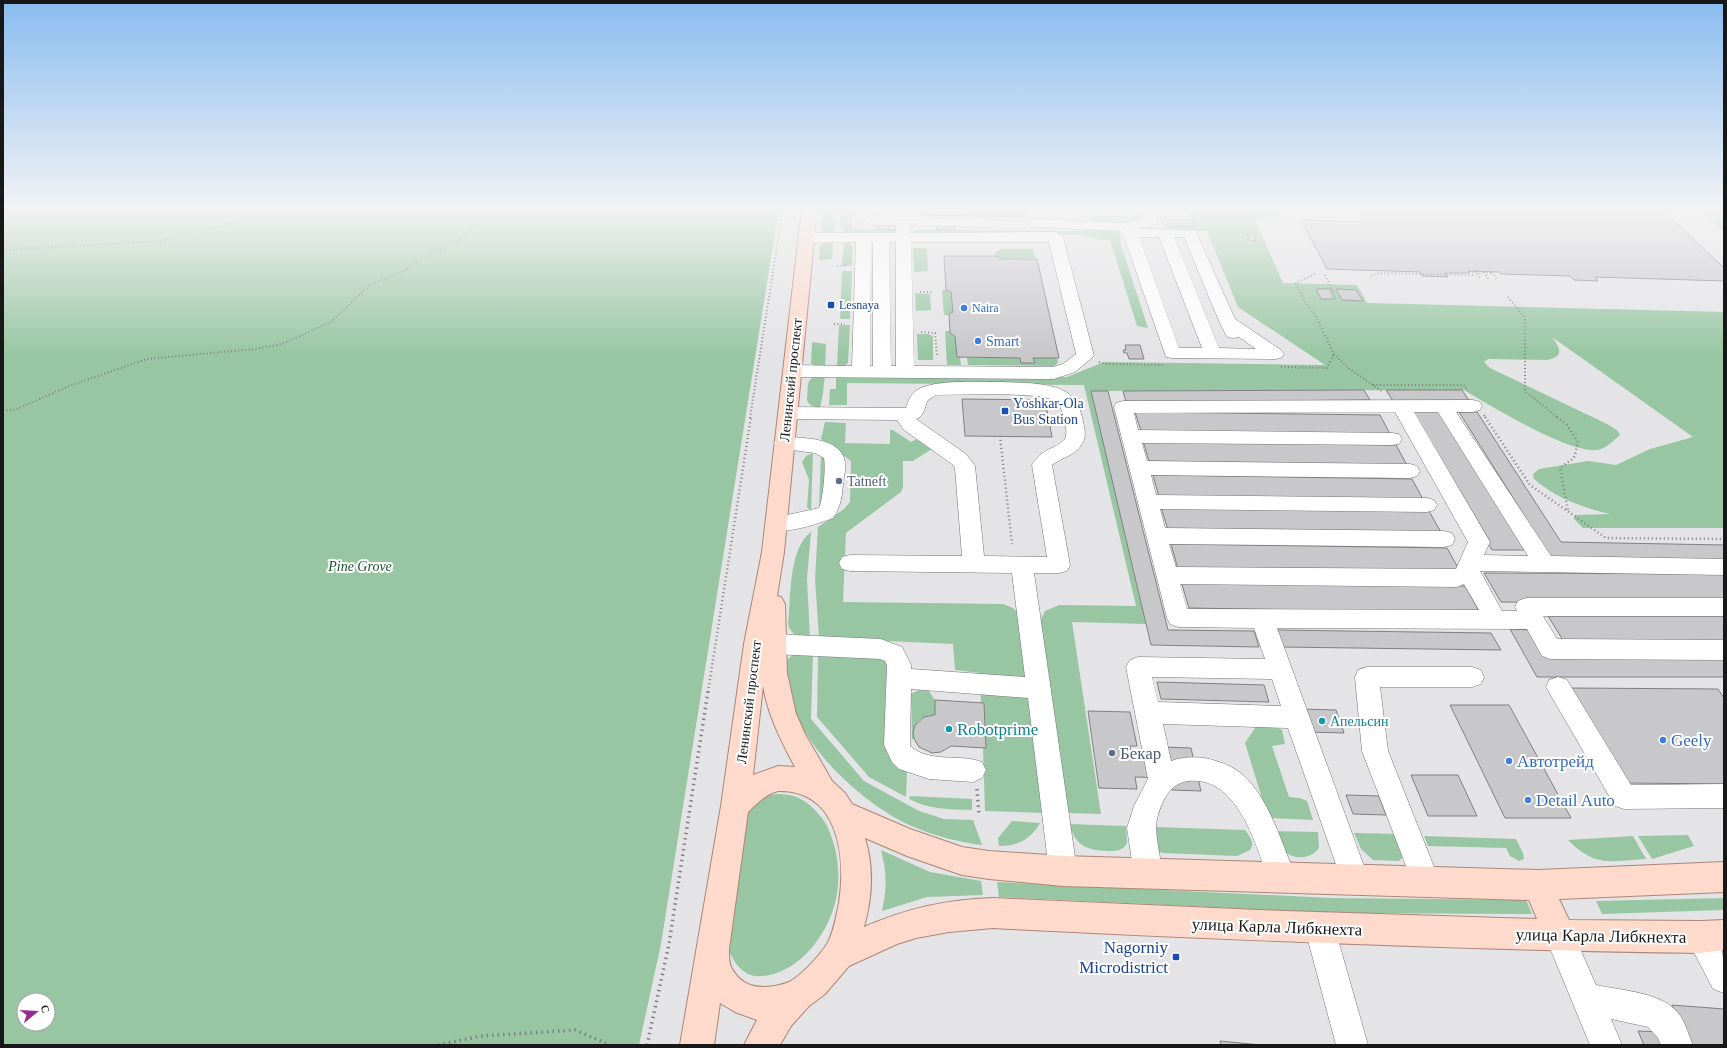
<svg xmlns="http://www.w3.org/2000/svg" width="1727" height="1048" viewBox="0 0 1727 1048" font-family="'Times New Roman',serif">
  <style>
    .green { fill: #98c6a2; fill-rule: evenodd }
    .building { fill: #c8c8cb; stroke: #808082 }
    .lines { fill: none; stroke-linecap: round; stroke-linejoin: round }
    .minor-casing { stroke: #757677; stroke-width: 1 }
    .major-casing { stroke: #ac8677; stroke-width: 2 }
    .path-far2 { stroke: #808082; stroke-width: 2; stroke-dasharray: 1 2.5; stroke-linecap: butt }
    .path-far1 { stroke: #808082; stroke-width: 2.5; stroke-dasharray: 1 3; stroke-linecap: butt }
    .path { stroke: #808082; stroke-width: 3.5; stroke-dasharray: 1.5 4; stroke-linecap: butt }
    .minor { fill: #fff; fill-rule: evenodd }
    .major { fill: #fddacb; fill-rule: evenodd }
    .transit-dot { fill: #1a4fb4; stroke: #fff; stroke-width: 1.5 }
    .shop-dot { fill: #3f7fe0; stroke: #fff; stroke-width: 1.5 }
    .service-dot { fill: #5c6f8a; stroke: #fff; stroke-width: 1.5 }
    .culture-dot { fill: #0f9aa8; stroke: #fff; stroke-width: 1.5 }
    .labels { text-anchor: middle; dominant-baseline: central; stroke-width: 4; stroke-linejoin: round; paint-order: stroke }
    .far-transit-label { font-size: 12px; fill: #164399; stroke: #fff; text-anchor: start }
    .far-shop-label { font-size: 12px; fill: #366cbe; stroke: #fff; text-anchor: start }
    .shop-label { font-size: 14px; fill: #366cbe; stroke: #fff; text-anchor: start }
    .street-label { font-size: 14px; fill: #181819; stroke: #fff }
    .transit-label { font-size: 14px; fill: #164399; stroke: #fff; text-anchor: start }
    .service-label { font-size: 14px; fill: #4e5e75; stroke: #fff; text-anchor: start }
    .park-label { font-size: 14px; font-style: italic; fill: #164f2a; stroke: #fff }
    .culture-label { font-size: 14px; fill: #0d838f; stroke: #fff; text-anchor: start }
    .near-culture-label { font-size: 17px; fill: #0d838f; stroke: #fff; text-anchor: start }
    .near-shop-label { font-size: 17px; fill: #366cbe; stroke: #fff; text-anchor: start }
    .near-service-label { font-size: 17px; fill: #4e5e75; stroke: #fff; text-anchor: start }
    .near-street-label { font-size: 17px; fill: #181819; stroke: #fff }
    .near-transit-label { font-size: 17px; fill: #164399; stroke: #fff; text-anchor: end }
  </style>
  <rect width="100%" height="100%" fill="#e4e4e6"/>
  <!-- green -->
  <path class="green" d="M3,208h776l-118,736 -22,101h-636zM24,1000h24v24h-24z
    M823,208h12l-1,25h-10l-3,-3z
    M1187,208h89l4,8 -2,2 -23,2 28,63 74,2 10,18 357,9v216h-141l-9,-9 1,-4 35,-1c-29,-7 -54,-16 -76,-35l-1,-5 6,-5 49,-8 28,4 34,-16 43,-12 -141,-100c8,11 13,19 -5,23l-59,-1 -4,3 6,6 117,56 11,7 2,4c-6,5 -14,14 -23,15 -29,3 -106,-44 -133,-60l-372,1 54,233 -74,-2 29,192 -33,-1 -28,-192 5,-10 14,-6 77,1 -52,-221 -237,-2v22h-18l1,-16h6v-15l231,3 37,-15 221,3 -87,-58 -31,-76 -65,-1 -1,-3 23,1 -1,-3 32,2z
    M1697,208h27v24z
    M840,215h12v14l43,1 2,3h-53v-6h-4z
    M1089,215l48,1 2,5h-48z
    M1087,228h21l11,3 2,6 -1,5 28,86 -11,-2 -27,-86h-10l-16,-5 -170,-1v-4l170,1z
    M826,243h7l-1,16 -13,1 1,-14z
    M844,243h5l4,4 -1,19h-10z
    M913,248h12l2,2 1,21 -14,1z
    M1002,249h31l2,9 -33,1 -7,-3v-4z
    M842,271h10l-2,48h-10z
    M942,290h4l5,2 2,20 -3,1 -1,2h-5z
    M915,293l15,1 1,16 -15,1z
    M839,325h11l-2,38 -4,3 -7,2z
    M945,331h5l2,4 3,1 2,21h3l1,8h-14z
    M917,334h11l5,2v24h-15z
    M812,342l14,2 -1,24 -14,-4z
    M967,358h53l1,5h13l-1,-5h24l1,5 -4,3 -86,-1z
    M825,374l-2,19 -3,15c-6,-1 -11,-2 -13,-8 2,-18 -3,-22 18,-26z
    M825,422l21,1 -1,20 45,1v-14h3l18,12 6,-3 15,10 -19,12h-10v26l-2,5 -55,41 -3,69 160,2 10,4 4,4 27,201 -59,-2 -2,-63 3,-1 -2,-44 -3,-1 -1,-29 -25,-3 -2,-26 -134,-6 -4,-59 3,-52 26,-18 6,-7 1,-41 -30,-22z
    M813,453l-2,58 -4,-4 2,-27 -7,-18 4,-6z
    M821,453l5,3v47l-7,8z
    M811,532l-4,47 3,59c-10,-2 -19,-2 -22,-14 3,-26 0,-75 23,-92z
    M795,654h18l-2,65 53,62 55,30 25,8 29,1 9,25c-25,-3 -50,-10 -73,-20 -45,-21 -103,-74 -117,-122 -2,-7 -3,-14 -4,-21 -2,-12 -6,-22 7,-28z
    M818,654l70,5 19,115 -1,23 -37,-20 -52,-60z
    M919,690l10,1 6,9v15c-14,0 -24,9 -21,24h-2l-1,-45z
    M1257,725l18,1 7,4 3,14 -13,2 17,51 11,1 7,3 6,19 -45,-2 -23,-75z
    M776,794c22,0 32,7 46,24 7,9 10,20 13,30 4,18 5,38 0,55 -5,20 -17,40 -32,54 -14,13 -44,28 -61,13 -8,-7 -12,-16 -15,-26l16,-128 20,-20z
    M910,796l62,3v11c-22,-1 -43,0 -63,-11z
    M1012,821l28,2c-8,15 -23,24 -41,23l-1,-8z
    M1069,824l57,2 1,17c-4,8 -11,8 -19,8 -22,-1 -32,-5 -39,-27z
    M1155,827l90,3c5,7 10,12 5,20l-13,6 -75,-3 -7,-4z
    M1270,831l48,1 1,16c-8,11 -24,12 -34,4 -6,-5 -11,-15 -15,-21z
    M1354,833l49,1v23l-4,4 -26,-1 -12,-11z
    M1688,835l6,11 -42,13 -14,-23z
    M1424,836l92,3 7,14 1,6 -5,2 -9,-5 -4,-8 -78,-2z
    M1633,836l13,23c-36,2 -50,9 -78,-19z
    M881,850l49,22 51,9 2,14 -56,2 -45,14c5,-25 5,-36 -1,-61z
    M997,882l334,16 195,2 6,14 -197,-1 -336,-16z
    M1724,898v12l-122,4 -6,-13z"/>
  <!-- building -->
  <path class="building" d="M921,208h102l2,9 -104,-2z
    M1356,208h305l63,60v13l-129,-4 3,4 -24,-1 -4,-4 -69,-2 -2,-2 -31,-1 2,2h-25l3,4 -26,-1 -2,-4 -93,-3 -26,-49 64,2z
    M1161,219l31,1 3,7 -31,-1z
    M876,225h19v5l-19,-1z
    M936,225h18l1,5h-18z
    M1247,234h7l2,7h-6z
    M944,256h51l7,3h35l22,99h-26l2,5h-14l-1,-5 -63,-1 -2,-21 -5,-3 -1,-19 4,-2 -2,-20 -5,-2z
    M1316,289h14l5,10h-14z
    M1336,289l20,1 7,11 -21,-1z
    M1125,345h15l4,14h-15l-2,-6h-3l-1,-3h3z
    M1364,390l6,10 -244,2 -3,-11z
    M1386,390h76l8,12 -77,-1z
    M1091,391h17l60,239 86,1 5,16 -108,-2z
    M962,399l83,1 7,37 -87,-1z
    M1408,411h31l88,139h-35z
    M1135,412l245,3 10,19 -249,-3z
    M1459,412h18l84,130 163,3v16l-173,-3z
    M1143,441l253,4 11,20 -258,-4z
    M1153,475l259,4 12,22 -265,-4z
    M1161,507l268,4 13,23 -274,-4z
    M1171,544l276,4 14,25 -283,-4z
    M1484,573l240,1v29l-223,-1z
    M1181,581l284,5 15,27 -291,-5z
    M1548,616h176v29h-158z
    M1510,629l22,1 17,27 175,1v19h-187z
    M1276,630l215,3 10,17 -219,-3z
    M1157,682l107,3 5,17 -108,-3z
    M1570,688l148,1 6,9v86l-97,-1z
    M935,700l49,3 2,45 -35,-2 -10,6 -9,1 -13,-6 -5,-8 -1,-6 2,-8 9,-8 11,-2z
    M1450,705h59l62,113h-66z
    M1301,709l35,1 8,23 -35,-1z
    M1088,711l42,1 7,34h-7l2,12 35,2 -3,-13 27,1 10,43 -29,-1 -2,-12 -35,-1 2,12 -38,-1z
    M1411,775h47l19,41h-49z
    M1346,795l33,1 7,19 -33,-1z
    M1672,1005l52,4v36h-33z
    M1638,1031l25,1 6,13h-25z
    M1220,1041l41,4h-40z"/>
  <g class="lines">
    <defs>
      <path id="minor" d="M860,208h14v6l2,2 114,3 5,1 2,3 -2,3 -5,1 -80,-2 1,8 144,-1 5,2 3,3 31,119 -19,16 -21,7 -262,-2 -6,-2 -3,-4 3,-4 6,-2 60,1 4,-124 -50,1 -5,-2 -3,-3 3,-3 5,-2h90v-8c-14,0 -38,3 -36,-17zM871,242h2v124h-3zM889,242h7v124h-5zM911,242h138l27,112 -13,10 -10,3 -139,-1z
        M1084,208h103l2,5 -2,3 -30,1 1,4 -2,3 -17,5 56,1 40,89 46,31 3,4 -3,4 -6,1 -103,-1 -6,-1 -44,-126 -87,-4 -5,-1 -2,-3 2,-3 5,-1 93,4 15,-4 -1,-4 -10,-2 -41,-1 -5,-1zM1139,237h20l43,111h-23zM1174,237h10l35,84 8,16 6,1 6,-1 17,12 -37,-1z
        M1002,382c19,1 56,0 69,14 7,6 10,16 12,25 2,10 4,17 -3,26 -7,9 -19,11 -28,18l18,100 -3,6 -8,2h-25l43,298 -4,10 -10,4 -10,-4 -4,-10 -21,-173 -117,-9 -1,57c21,18 49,7 72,16l4,8 -4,8 -9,4 -44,-3 -30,-10 -7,-7 -8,-17 3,-80 -2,-4 -5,-2 -107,-5 -8,-3 -4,-7 4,-7 8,-3 108,5 21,8 9,18v4l114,8 -13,-104 -162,-2 -8,-2 -3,-6 3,-6 8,-2 112,1 -7,-88 -3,-4 -48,-34 -7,-10 -110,-1 -7,-2 -2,-4 2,-4 7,-2 119,1c2,-7 5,-14 11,-18 17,-11 65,-8 85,-8zM1002,394l36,2 10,2 11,6c4,9 10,26 6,35 -12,12 -22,8 -33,26l15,92 -63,-1 -9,-90 -9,-12 -50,-35c9,-3 8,-12 12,-19l8,-5z
        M1473,400l7,2 2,4 -2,4 -7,2h-17l95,144 173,3v16l-244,-4 22,40h15l-2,-4 3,-6 8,-3h198v18h-181l14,23 167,1v20l-174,-1 -8,-3 -15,-27 -250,-1 92,252 -4,10 -10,4 -10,-4 -57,-162 -125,-4 8,37c14,-5 31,-5 45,0 10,3 19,7 27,14 26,23 40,71 53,103l-4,10 -10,4 -10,-4c-15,-37 -32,-113 -84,-107 -17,2 -25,18 -30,34 -7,23 9,47 0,69l-10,4 -10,-4 -4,-10 -7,-46 7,-22 14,-27 -22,-112 4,-7 8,-3 127,2 -11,-31 -76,-1 -8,-3 -3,-6 -53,-211 2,-4 7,-2zM1395,412l73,130 -12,27 -280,-2 -7,-23 275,3 8,-2 3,-6 -3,-6 -8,-2 -279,-3 -5,-19 267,3 7,-2 3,-5 -3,-5 -7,-2 -271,-3 -5,-20 259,3 7,-2 3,-5 -3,-5 -7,-2 -263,-3 -5,-18 250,2 7,-1 3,-5 -3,-5 -7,-1 -254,-3 -4,-17zM1414,412h24l90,144 -44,-1 6,-13zM1180,584l277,3 7,-3 15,26 -292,-1zM1152,677l120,2 9,27 -123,-4z
        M784,437c19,1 57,0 61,25 1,7 -1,14 -2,21 -1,14 -2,23 -10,35 -16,6 -48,17 -64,11l-3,-5 3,-5 50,-11c4,-9 7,-40 5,-50l-9,-5 -38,-5 -3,-5 3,-5z
        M1367,667h105l9,3 3,7 -3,7 -9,3h-92l8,64 52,131 -4,10 -10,4 -10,-4 -54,-141 -7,-74 3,-7z
        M1558,677l9,3 64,105 93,-1v24l-100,1 -9,-3 -69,-119 3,-7z
        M1320,914l10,5 5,10 33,116h-32l-31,-116 5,-10z
        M1560,921l10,5 26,59c27,6 70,7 85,32 5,8 8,19 12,28h-32l-3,-7 -10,-11 -37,-8 11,26h-32l-45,-109 5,-10z
        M1701,922c26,12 23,45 23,71l-11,-4 -27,-52 5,-10z"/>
      <path id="major" d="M802,208h15l-33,344 -7,44 4,1 4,7 2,69 9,41 9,20 27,47 13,12 7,11 58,25 52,18 27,4 74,5 475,14 186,-8v30l-165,7 10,21 132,1 23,-1v30l-23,3c-236,-3 -472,-13 -708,-25l-44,4 -33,6 -19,6 -48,22 -24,28 -16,12 -18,20 -11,19h-36l13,-25 -22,-8 -15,-9 -6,42h-34l41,-239 23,-162 18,-92zM763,686c5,29 18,55 32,81l-17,-1 -25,9zM778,791c61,-1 68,65 61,112 -3,13 -5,29 -12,41 -7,11 -26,32 -38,38 -4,2 -10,3 -15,4 -18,3 -33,0 -43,-19 -2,-5 -2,-13 -2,-18l19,-137c9,-9 18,-18 30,-21zM865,838l42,18 55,19 27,4 74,7 466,14 8,19 -279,-9 -265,-12c-49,2 -85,10 -129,29 8,-28 10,-60 1,-89z"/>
    </defs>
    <!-- minor casing -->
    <use href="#minor" class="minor-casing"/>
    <!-- major casing -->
    <use href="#major" class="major-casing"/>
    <!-- path-far2 -->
    <path class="path-far2" d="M838,213l15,1
      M3,250l156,-9 68,-16 45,-17
      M837,266h10
      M1475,271l6,8
      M1469,272l23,1
      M1484,272l5,8
      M1492,272l5,8
      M1315,274l-19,9 9,19 10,13 19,39 13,13 36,25
      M1325,275l9,18
      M1371,276l8,-3 94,2
      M920,292h13
      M1508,297l17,21v73l33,27
      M834,324h11
      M921,332l14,1 2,24
      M1099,362l7,2 58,1
      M1281,367l46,1 7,-14
      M1373,385h91l4,6
      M3,411l14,-2 52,-23 78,-27 108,-10 27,-5 49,-22 39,-37 36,-15 15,-11 39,-20 28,-22 8,-9
      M1484,415l2,3
      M750,418l33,-210"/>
    <!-- path-far1 -->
    <path class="path-far1" d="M1485,417l45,68 76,53 118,1
      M1557,417l10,8 11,17 -4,16 -14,10 8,43
      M1000,436l12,108
      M708,692l43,-275"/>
    <!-- path -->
    <path class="path" d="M977,789l2,26
      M438,1045l43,-9 94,-6 35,15
      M647,1045l22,-101 39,-253"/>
    <!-- minor -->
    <use href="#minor" class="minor"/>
    <!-- major -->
    <use href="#major" class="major"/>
  </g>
  <!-- sky -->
  <linearGradient id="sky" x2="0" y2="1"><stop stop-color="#89bcf0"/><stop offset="0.59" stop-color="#f3f3f4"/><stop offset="1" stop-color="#f3f3f4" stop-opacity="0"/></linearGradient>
  <rect width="1727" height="354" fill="url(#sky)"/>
  <!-- markers -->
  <g class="transit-dot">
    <rect x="827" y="301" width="8" height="8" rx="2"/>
    <rect x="1001" y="407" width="8" height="8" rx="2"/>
    <rect x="1172" y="953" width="8" height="8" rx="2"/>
  </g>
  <g class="shop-dot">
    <circle cx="964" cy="308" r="4"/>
    <circle cx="978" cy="341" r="4"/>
    <circle cx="1663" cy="740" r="4"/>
    <circle cx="1509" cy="761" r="4"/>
    <circle cx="1528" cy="800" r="4"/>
  </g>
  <g class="service-dot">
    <circle cx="839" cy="481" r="4"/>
    <circle cx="1112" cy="753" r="4"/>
  </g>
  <g class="culture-dot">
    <circle cx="1322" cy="721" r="4"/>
    <circle cx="949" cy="729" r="4"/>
  </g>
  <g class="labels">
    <!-- far-transit labels -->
    <g class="far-transit-label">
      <text x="839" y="305">Lesnaya</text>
    </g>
    <!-- far-shop labels -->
    <g class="far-shop-label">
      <text x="972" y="308">Naira</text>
    </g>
    <!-- shop labels -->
    <g class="shop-label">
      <text x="986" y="341">Smart</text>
    </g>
    <!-- street labels -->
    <g class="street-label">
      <text transform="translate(791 380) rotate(-84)">Ленинский проспект</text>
      <text transform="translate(749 702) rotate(-83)">Ленинский проспект</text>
    </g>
    <!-- transit labels -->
    <g class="transit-label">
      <text x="1013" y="403">Yoshkar-Ola<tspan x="1013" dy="16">Bus Station</tspan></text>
    </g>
    <!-- service labels -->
    <g class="service-label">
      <text x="847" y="481">Tatneft</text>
    </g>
    <!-- park labels -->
    <g class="park-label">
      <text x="360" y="566">Pine Grove</text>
    </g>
    <!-- culture labels -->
    <g class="culture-label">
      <text x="1330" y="721">Апельсин</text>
    </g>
    <!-- near-culture labels -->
    <g class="near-culture-label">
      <text x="957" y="729">Robotprime</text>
    </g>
    <!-- near-shop labels -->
    <g class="near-shop-label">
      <text x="1671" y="740">Geely</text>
      <text x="1517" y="761">Автотрейд</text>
      <text x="1536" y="800">Detail Auto</text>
    </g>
    <!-- near-service labels -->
    <g class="near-service-label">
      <text x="1120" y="753">Бекар</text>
    </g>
    <!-- near-street labels -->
    <g class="near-street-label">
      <text transform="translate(1277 927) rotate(2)">улица Карла Либкнехта</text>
      <text transform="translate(1601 936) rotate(1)">улица Карла Либкнехта</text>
    </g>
    <!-- near-transit labels -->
    <g class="near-transit-label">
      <text x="1168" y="947">Nagorniy<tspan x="1168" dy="20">Microdistrict</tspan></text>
    </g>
  </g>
  <!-- border -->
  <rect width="1727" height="1048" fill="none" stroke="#181819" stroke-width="8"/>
  <!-- north arrow -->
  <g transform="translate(36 1012) rotate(72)"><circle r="19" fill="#ffffff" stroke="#a3a3a3"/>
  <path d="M0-3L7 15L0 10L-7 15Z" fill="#962c8e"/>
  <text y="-6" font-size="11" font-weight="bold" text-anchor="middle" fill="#181819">С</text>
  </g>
</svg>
